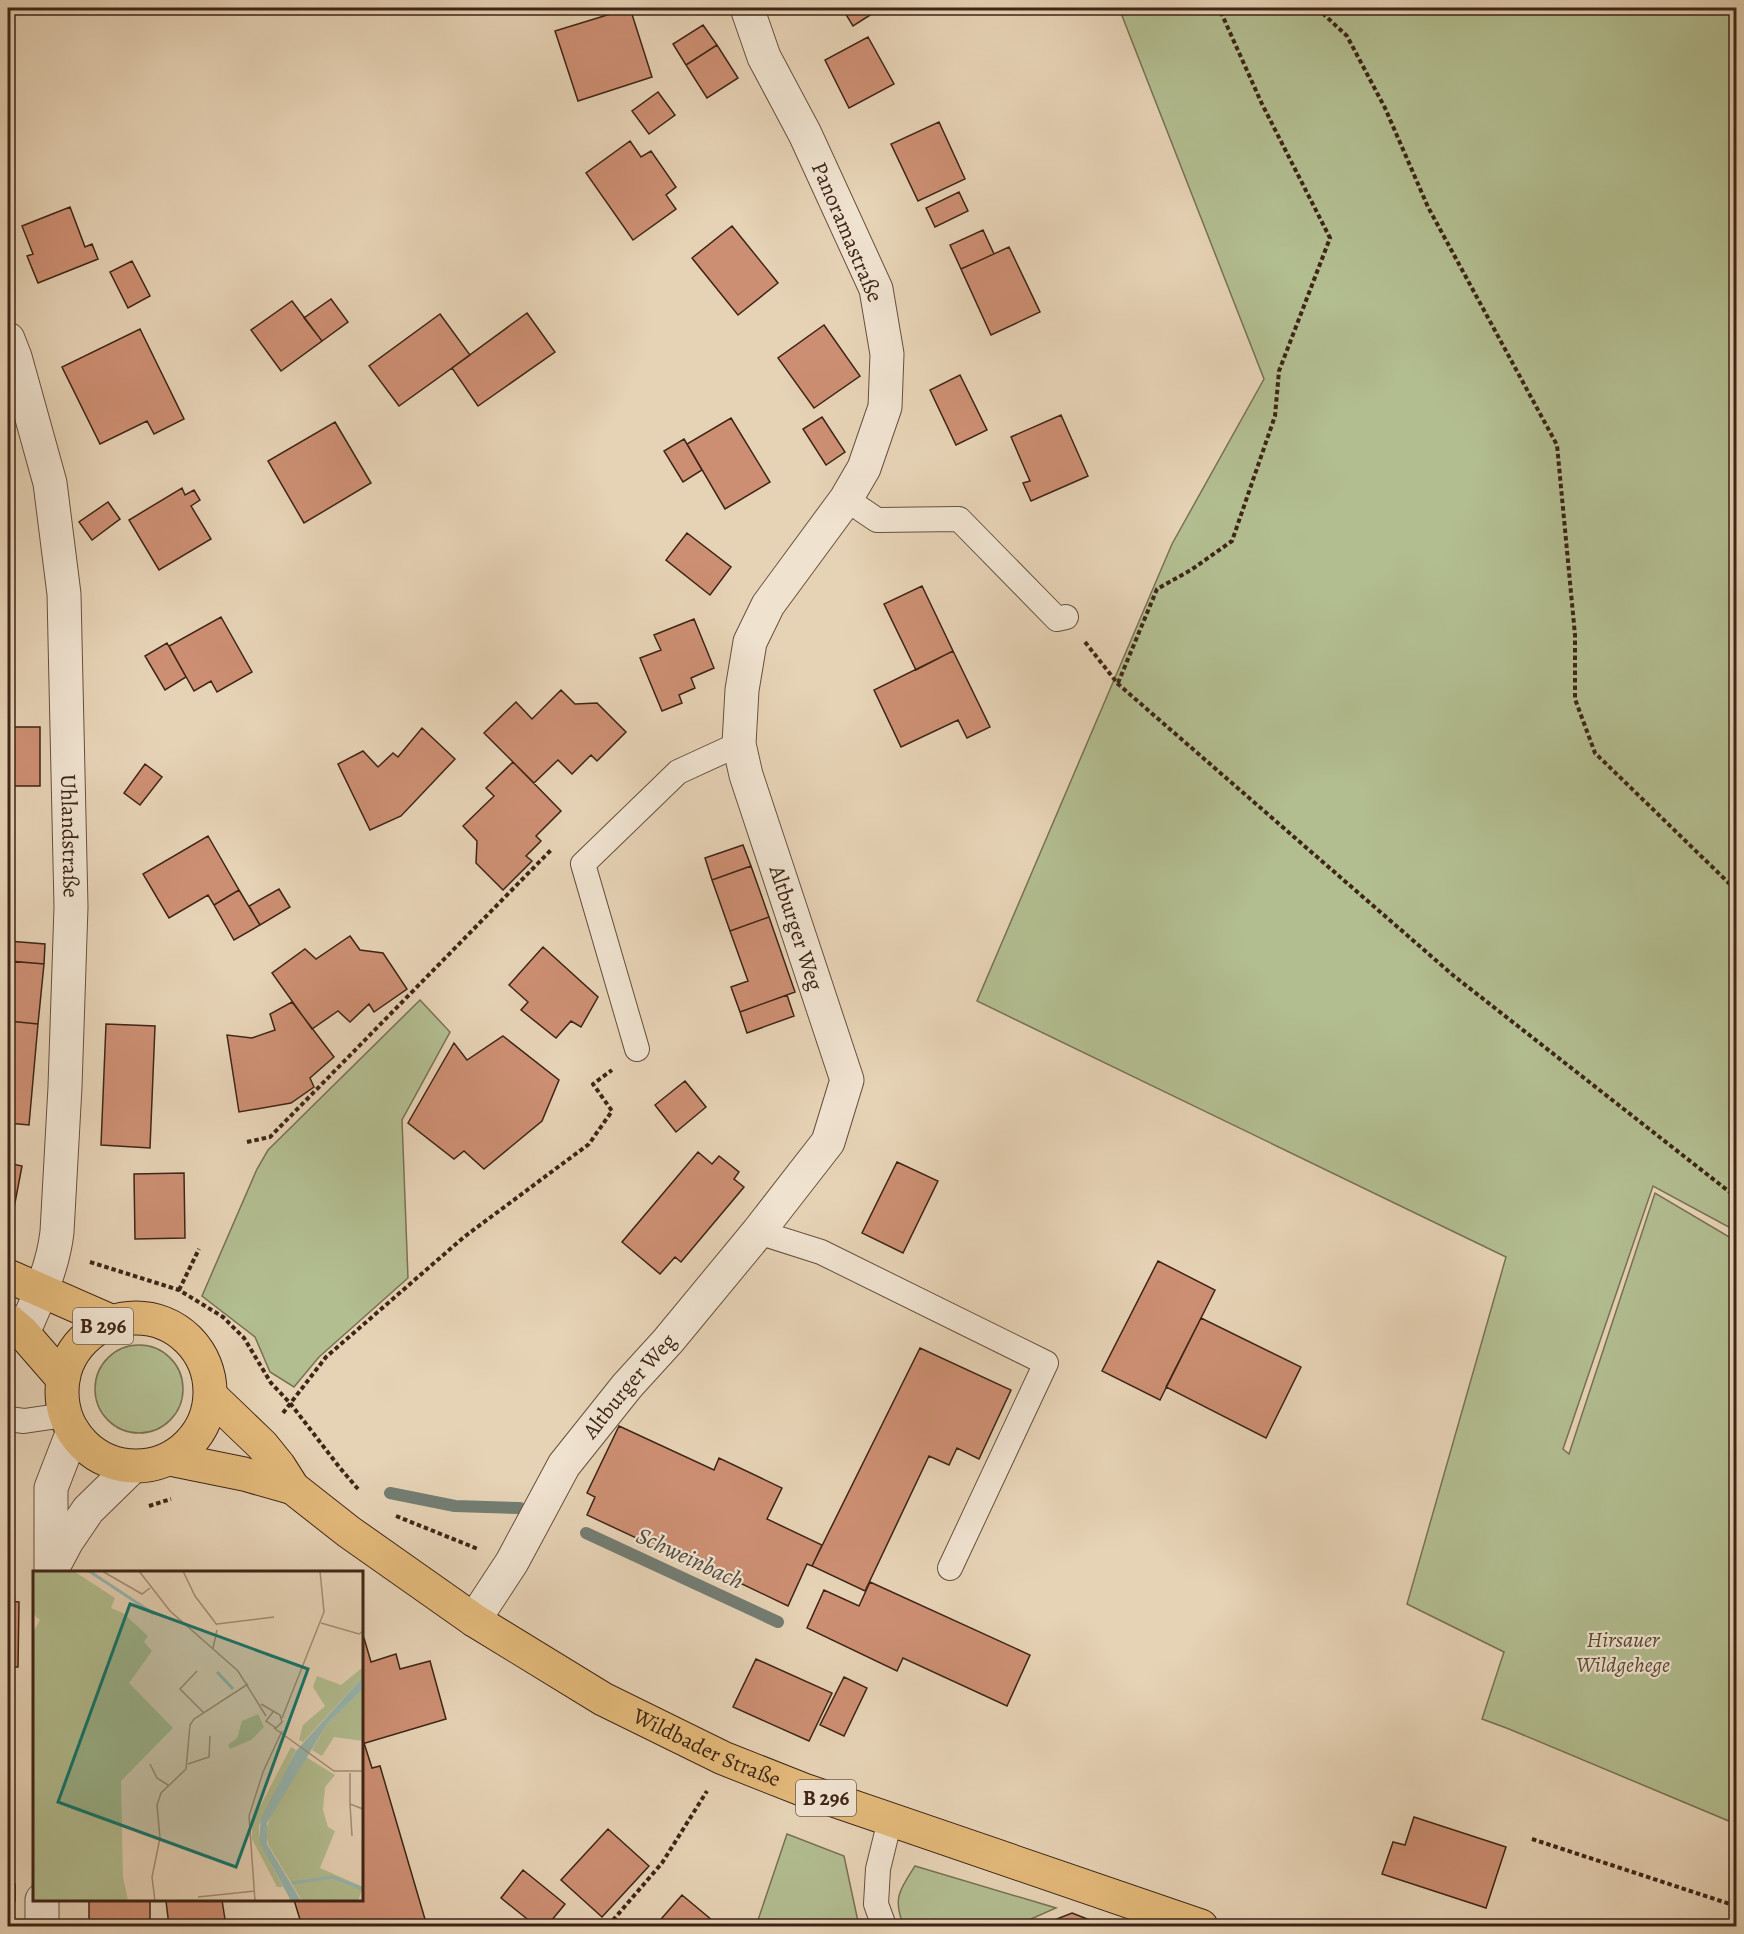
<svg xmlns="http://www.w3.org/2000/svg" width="1744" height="1934" viewBox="0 0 1744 1934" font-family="Alegreya,serif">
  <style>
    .green { fill: #b2bd90; stroke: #787153; stroke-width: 1.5 }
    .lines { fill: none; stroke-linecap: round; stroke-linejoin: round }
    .stream { stroke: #737d73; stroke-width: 12 }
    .building { fill: #cd8f73; stroke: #3e2516; stroke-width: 1.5 }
    .service-casing { stroke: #68503e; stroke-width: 26 }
    .minor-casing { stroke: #68503e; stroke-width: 35 }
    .primary-casing { stroke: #3e2516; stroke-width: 35 }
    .path { stroke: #3e2516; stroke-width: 4; stroke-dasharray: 4.5 3; stroke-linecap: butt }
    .service { stroke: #efe2cf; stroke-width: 24 }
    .minor { stroke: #efe2cf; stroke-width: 33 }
    .primary { stroke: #e3b97a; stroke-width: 33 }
    .labels { text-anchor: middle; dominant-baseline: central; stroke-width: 4.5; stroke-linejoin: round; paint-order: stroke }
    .shield { fill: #efe2cf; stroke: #735e4e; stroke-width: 1.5 }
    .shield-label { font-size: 21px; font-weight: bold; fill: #3e2516 }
    .street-label { font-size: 22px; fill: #3e2516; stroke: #efe2cf }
    .park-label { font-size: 22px; font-style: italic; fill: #5b4b34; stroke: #efe2cf }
    .water-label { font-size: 24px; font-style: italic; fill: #544a3d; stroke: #efe2cf }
    .inset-river { fill: none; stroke: #96b7b1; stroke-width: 3 }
    .inset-road { fill: none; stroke: #a38d75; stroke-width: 1.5 }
    .view { fill: #0f766e; fill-opacity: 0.15; stroke: #0f766e; stroke-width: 3 }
    .inset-edge { fill: none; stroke: #3e2516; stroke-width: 3 }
  </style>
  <rect width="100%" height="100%" fill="#e6d2b5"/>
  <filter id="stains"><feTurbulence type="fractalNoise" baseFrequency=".00333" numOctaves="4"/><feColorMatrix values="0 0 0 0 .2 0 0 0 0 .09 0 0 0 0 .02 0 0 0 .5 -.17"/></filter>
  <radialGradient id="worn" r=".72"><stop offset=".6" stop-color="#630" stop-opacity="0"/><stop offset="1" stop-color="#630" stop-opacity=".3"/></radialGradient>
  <!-- green -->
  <path class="green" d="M1119,8h617v1223l-83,-45 -90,263 6,5 86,-261 81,48v583l-227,-95 -27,-10 22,-67 -97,-48 99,-347 -529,-256 195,-457 92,-165z
    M420,1000l30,32 -48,88 6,158 -89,79 -25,30 -24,-15 -15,-35 -53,-41 55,-127 11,-19z
    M95 1389a44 44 0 1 1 88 0a44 44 0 1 1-88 0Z
    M787,1834l57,22 15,70h-103z
    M915,1866l141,42 -41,18h-111c-12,-27 -4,-37 11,-60z"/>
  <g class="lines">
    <!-- stream -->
    <path class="stream" d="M390,1493l65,13 65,2
      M586,1533l192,89"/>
  </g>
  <!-- building -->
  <path class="building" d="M630,8l22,69 -74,24 -23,-70z
    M842,8h34l2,2 -25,16z
    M703,25l14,20 -31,20 -13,-21z
    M868,37l26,47 -45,24 -24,-48z
    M717,45l21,33 -31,20 -21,-33z
    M658,92l17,23 -26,19 -17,-23z
    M939,122l26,57 -47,22 -27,-57z
    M630,141l11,16 10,-6 25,36 -10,8 10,14 -43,31 -47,-67z
    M959,192l9,19 -33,16 -9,-19z
    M70,207l15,40 7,-3 6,15 -60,24 -11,-27 6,-2 -11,-28z
    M732,226l46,57 -40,32 -46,-57z
    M983,230l11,24 -33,15 -11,-24z
    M1009,247l31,65 -49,23 -30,-66z
    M132,261l18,35 -22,12 -18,-36z
    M331,299l17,23 -26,19 -18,-23z
    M292,301l30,40 -41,30 -30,-41z
    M527,313l28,39 -77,54 -26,-38z
    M440,314l30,41 -71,51 -30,-40z
    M824,325l36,51 -46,32 -36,-50z
    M140,329l44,90 -30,15 -7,-13 -47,23 -38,-77z
    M960,375l27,55 -31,15 -26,-55z
    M1061,415l27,61 -57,25 -8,-18 7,-2 -19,-44z
    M822,417l23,35 -19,13 -23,-36z
    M731,418l39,64 -45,27 -38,-65z
    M335,422l36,61 -67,40 -36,-62z
    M684,439l18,31 -19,12 -19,-31z
    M182,488l3,7 9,-5 6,10 -9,6 20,33 -52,31 -30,-50z
    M108,502l12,17 -28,21 -13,-18z
    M687,533l44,34 -21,28 -44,-35z
    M922,586l31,65 -37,19 -32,-66z
    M221,617l31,55 -35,20 -6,-11 -17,10 -25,-45z
    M694,619l20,49 -23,10 4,10 -16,7 3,8 -20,8 -22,-53 21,-8 -7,-15z
    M167,643l19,34 -21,13 -20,-34z
    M953,651l37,76 -23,11 -9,-18 -57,27 -27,-57z
    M561,690l14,14 22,-1 29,29 -29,29 -6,-6 -19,19 -14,-14 -24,23 -50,-50 32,-31 16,17z
    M8,727h32v59h-32z
    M422,728l33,31 -54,57 -31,14 -32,-66 25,-13 15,16 15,-14 5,4z
    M513,762l48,49 -25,25 5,5 -15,15 6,5 -29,29 -27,-27 1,-22 -14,-15 31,-30 -8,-8z
    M145,764l17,13 -22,28 -16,-12z
    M208,836l31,54 -25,15 -6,-10 -39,23 -26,-44z
    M743,845l8,21 -39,14 -7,-22z
    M751,866l18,51 -39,14 -18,-51z
    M279,889l11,18 -30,18 -11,-19z
    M239,890l21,35 -26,15 -20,-35z
    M769,917l26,75 -55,20 -9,-25 17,-6 -18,-50z
    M350,936l10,14 23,3 24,36 -33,23 -5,-8 -19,18 -12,-11 -26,18 -40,-56 33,-24 11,10z
    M8,941l37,3 -1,20 -36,-3z
    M543,947l55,50 -17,30 -10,-6 -15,17 -35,-28 7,-8 -19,-17z
    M10,961l34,3 -6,60 -30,-3v-36z
    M787,995l7,21 -47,17 -7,-21z
    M292,1002l42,55 -24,21 4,9 -23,16 -52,9 -12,-77 25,3 23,-8 -5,-16z
    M8,1021l30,3 -9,101 -21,-2z
    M106,1024l49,2 -5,122 -49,-3z
    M503,1036l56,44 -17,41 -58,48 -20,-18 -10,8 -46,-36 46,-80 13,17z
    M685,1081l21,26 -30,25 -21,-27z
    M698,1152l14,12 7,-8 20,16 -5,7 10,8 -63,75 -6,-5 -15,17 -38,-32z
    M897,1162l41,19 -35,72 -41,-20z
    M8,1163l14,3 -12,63 -2,-1z
    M184,1173l1,65 -50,1 -1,-65z
    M1158,1261l57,29 -55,110 -58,-29z
    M1201,1318l100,49 -35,71 -100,-51z
    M920,1348l91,42 -32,69 -22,-11 -8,17 -20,-9 -64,135 -53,-25z
    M619,1426l95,44 5,-12 63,30 -15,31 55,26 -10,21 -5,-2 -19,42 -50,-24 -1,3 -150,-70 8,-18 -8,-4z
    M870,1582l160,73 -23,51 -104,-48 -6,13 -90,-43 17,-38 35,16z
    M8,1601l11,1 -1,65h-10z
    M364,1638l7,24 25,-8 4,15 30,-8 16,58 -84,25v-105z
    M756,1659l76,34 -23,48 -76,-34z
    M844,1677l23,11 -23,48 -24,-11z
    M364,1743l8,25 8,-2 47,160h-125l-8,-26h68v-156z
    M1414,1817l92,30 -20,61 -104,-34 11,-32 12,3z
    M608,1829l41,37 -47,51 -41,-37z
    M523,1870l42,34 -18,22h-11l-35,-28z
    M8,1884h7v17h-7z
    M682,1895l37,31h-64z
    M89,1900h61v26h-61z
    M179,1900h43l4,26h-57l-3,-25z
    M1072,1913l33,13h-66z"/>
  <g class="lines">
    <defs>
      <path id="service" d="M846,499l31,21 82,-1 98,100 9,-2
        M637,1049l-54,-185 95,-92 61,-28
        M758,1232l63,20 225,111 -96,205
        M8,1419l16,2 41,-6
        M884,1926l-8,-22 2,-35 12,-49"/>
      <g id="minor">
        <path id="s1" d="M8,339l7,18 35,126 14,111 7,313 -6,180 -8,145c-4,36 -20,69 -34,101"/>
        <path d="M52,1569l15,-28 21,-31 44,-43"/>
        <path d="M51,1572v-84l22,-57"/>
        <path id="s2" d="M474,1620l38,-58 52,-97 63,-79 41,-45 90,-109 70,-90 19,-62 -101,-305 -7,-31 3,-54 8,-48 18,-37 78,-106 18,-31 21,-61 2,-53 -11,-65 -71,-155 -41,-77 -17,-49"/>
        <path d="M42,1926v-26"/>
      </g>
      <g id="primary">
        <path d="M8,1276l105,46"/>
        <circle cx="136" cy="1392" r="74"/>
        <path d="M8,1320l15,13 40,46"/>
        <path id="s3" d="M211,1396l51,49 17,21 14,22 56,44 125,88 129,79 120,59 81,32 397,136"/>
        <path d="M170,1459l74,15 49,14"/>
      </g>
    </defs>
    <!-- service casing -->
    <use href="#service" class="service-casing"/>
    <!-- minor casing -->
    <use href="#minor" class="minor-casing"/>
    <!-- primary casing -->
    <use href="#primary" class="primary-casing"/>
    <!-- path -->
    <path class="path" d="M1317,8l30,28 38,72 43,99 129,238 18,190v64l20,54 141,137
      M1085,642l33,42 336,292 282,221
      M1118,683l39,-94 34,-19 41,-29 43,-125 4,-45 51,-133 -68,-134 -43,-96
      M247,1142l23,-5 281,-287
      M90,1262l89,28 44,27 21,21 27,45 19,20 50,65 18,21
      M179,1290l20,-41
      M283,1413l43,-56 138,-120 125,-93 23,-33 -19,-27 19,-14
      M149,1506l22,-7
      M396,1516l82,33
      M1532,1839l204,67
      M608,1926l54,-63 45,-72"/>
    <!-- service -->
    <use href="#service" class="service"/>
    <!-- minor -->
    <use href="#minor" class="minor"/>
    <!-- primary -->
    <use href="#primary" class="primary"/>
  </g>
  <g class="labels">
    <!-- shield labels -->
    <g class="shield">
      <rect x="73" y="1308" width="60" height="36" rx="4.5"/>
      <rect x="796" y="1780" width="60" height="36" rx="4.5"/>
    </g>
    <g class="shield-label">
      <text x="103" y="1326">B 296</text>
      <text x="826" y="1798">B 296</text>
    </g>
    <!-- street labels -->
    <g class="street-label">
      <text transform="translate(847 232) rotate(67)">Panoramastraße</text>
      <text stroke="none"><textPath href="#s1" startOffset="504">Uhlandstraße</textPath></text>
      <text transform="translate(796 928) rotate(72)">Altburger Weg</text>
      <text stroke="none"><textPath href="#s2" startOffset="282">Altburger Weg</textPath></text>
      <text stroke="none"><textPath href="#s3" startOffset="614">Wildbader Straße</textPath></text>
    </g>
    <!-- park labels -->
    <g class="park-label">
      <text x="1623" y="1640">Hirsauer<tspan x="1623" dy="25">Wildgehege</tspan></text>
    </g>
    <!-- water labels -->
    <g class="water-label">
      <text transform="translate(690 1558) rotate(25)">Schweinbach</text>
    </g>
  </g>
  <!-- overview -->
  <g transform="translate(33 1571)">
    <rect width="330" height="330" fill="#e6d2b5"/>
    <path d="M0,0l42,1 40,26 -4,10 12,5 25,23 -4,6 8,9 -23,32 44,45 -52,53 2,96 5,24h-95v-269l7,-12 -7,-6zM330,96v10l-60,65 -4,-2 4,-15 22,-19 -12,-19 4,-11 24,9zM330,118v52l-29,-4 -12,19 -10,-6 15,-26zM225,143l6,13 -13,13 -21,9 -2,-4 9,-7 5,-17zM258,176l5,3 -37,75v15l24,47h-6l-25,-48v-17zM273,186l29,18 -10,12 -2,23 5,17 7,4 -15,37 43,19 -5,14h-56l-34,-57 -2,-14 6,-18z" fill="#b2bd90"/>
    <path d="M330,106v12l-36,35 -60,99v21l34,57h-10l-32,-60 2,-23 35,-67z" fill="#96b7b1"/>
    <path class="inset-river" d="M56,0l65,43M184,101l16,17M259,312l41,-6 30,12"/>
    <path class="inset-road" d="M69,0l40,23 8,-6M106,0l31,40 68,60 28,45M150,0l12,25 22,29M288,52l38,11 4,-3M184,53l57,-7M180,77l4,-18M164,100l-17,18 24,24M228,133l19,11 2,7 -6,6 -10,-7 7,-9M249,147l42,-106 -4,-41M241,157l60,43h29M117,193l7,14 11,7M155,193l21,-7 1,-21M317,202v31l13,5M317,233l2,32M165,326l57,-6M122,330l-3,-24 8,-39 -3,-33 4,-12 25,-24 4,-44 4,-6 54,-35M222,330l-6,-85 14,-44 19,-41"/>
    <path class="view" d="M97,33l178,65 -72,198 -178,-65z"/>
    <rect width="330" height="330" class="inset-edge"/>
  </g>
  <!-- margin -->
  <rect width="1744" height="1934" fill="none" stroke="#e6d2b5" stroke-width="30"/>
  <rect x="9" y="9" width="1726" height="1916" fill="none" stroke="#3e2516" stroke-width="3"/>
  <rect x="15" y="15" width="1714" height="1904" fill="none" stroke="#3e2516" stroke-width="1.5"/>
  <rect width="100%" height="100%" filter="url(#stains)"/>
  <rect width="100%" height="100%" fill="url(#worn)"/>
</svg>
